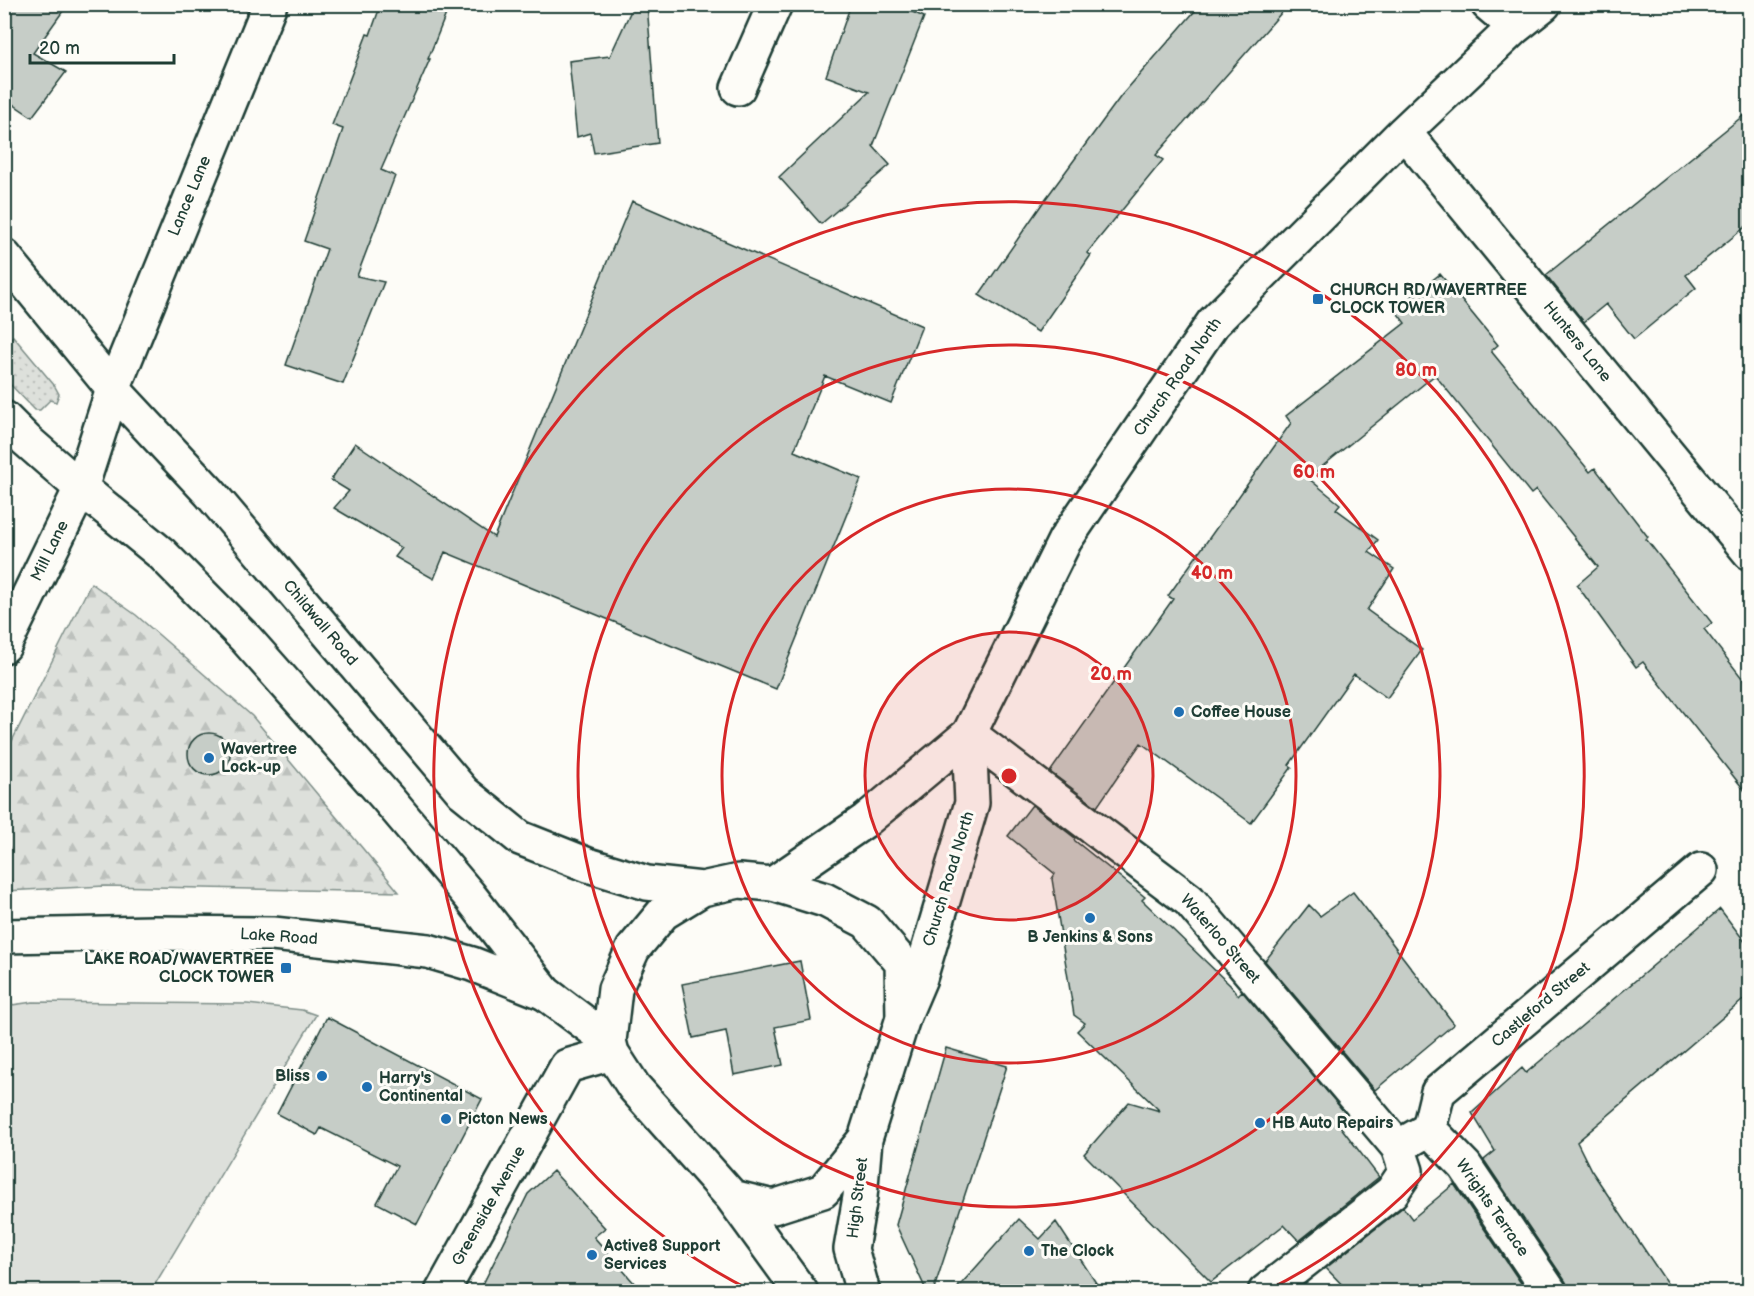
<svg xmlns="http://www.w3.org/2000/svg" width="1754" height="1296" viewBox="0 0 1754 1296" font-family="'Balsamiq Sans',sans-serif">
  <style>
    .grass { fill: url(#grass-dots); stroke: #7e8e88; stroke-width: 1.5 }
    .forest { fill: url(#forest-firs); stroke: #7e8e88; stroke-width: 1.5 }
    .park { fill: #dde0db; stroke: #7e8e88; stroke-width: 1.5 }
    .building { fill: #c6cdc7; stroke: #1f3d34; stroke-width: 1.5 }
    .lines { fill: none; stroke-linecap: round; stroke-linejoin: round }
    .minor-casing { stroke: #1f3d34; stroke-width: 38 }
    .major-casing { stroke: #1f3d34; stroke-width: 38 }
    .minor { stroke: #fdfcf7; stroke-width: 33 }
    .major { stroke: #fdfcf7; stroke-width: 33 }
    .ring { fill: none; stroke: #d62828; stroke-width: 3 }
    .poi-dot { fill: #1f6fb2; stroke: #fdfcf7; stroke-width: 2 }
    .labels { text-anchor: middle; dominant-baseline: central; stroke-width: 6; stroke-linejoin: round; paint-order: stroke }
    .street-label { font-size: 16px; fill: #1f3d34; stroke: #fdfcf7 }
    .poi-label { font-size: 16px; font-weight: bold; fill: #1f3d34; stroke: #fdfcf7; text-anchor: start }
    .centre { fill: #d62828; stroke: #fdfcf7; stroke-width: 3 }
    .ring-label { font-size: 18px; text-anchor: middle; font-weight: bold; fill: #d62828; stroke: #fdfcf7; stroke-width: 6; stroke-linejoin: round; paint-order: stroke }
  </style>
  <defs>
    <pattern id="grass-dots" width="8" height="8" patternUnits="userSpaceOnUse" patternTransform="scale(1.5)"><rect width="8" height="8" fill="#dde0db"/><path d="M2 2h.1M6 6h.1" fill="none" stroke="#bdc1bd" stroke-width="1.8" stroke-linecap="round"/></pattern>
    <pattern id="forest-firs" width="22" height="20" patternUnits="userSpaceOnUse" patternTransform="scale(1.5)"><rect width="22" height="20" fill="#dde0db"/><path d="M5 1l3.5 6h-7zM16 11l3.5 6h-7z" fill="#bdc1bd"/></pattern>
  </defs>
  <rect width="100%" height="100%" fill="#fdfcf7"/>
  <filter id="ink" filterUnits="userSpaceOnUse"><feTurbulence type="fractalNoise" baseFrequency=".0167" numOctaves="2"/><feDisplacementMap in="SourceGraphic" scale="12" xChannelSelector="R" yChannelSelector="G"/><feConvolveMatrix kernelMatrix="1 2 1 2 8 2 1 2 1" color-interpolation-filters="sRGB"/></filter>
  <g filter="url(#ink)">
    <!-- grass -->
    <path class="grass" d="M13,336l41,49 5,9 -3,8 -6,-2 -10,10h-5l-30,-31v-35z"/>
    <!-- forest -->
    <path class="forest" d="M91,583l45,32 116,101 147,176 -294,-6 -100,5v-136z"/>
    <!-- park -->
    <path class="park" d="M33,1002l214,2 55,6 14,5 -165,276h-146v-285z"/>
    <!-- building -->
    <path class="building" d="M4,4h64l-35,49 33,19 -34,45 -28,-19z
      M381,4h69l-22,55h2l-49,111 14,6 -38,100 27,6 -41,102 -57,-19 41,-116 -23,-8 39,-112 -11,-4 35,-91 3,1z
      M634,4h13l11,139 -64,10 -4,-20 -13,4 -8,-76 41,-5z
      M851,4h43l30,13 -51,129 17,19 -69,59 -42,-47 90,-85 -43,-16z
      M1201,4h88l-133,151 7,5 -76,93 4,2 -53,77 -59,-37 65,-94 77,-105z
      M1749,111v113l-63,51 10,13 -62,51 -28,-35 -22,18 -38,-47z
      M632,201l290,125 -31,77 -66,-27 -31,75 67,28 -85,210 -331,-137 -11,27 -39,-22 7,-9 -68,-40 15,-17 -18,-11 24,-37 139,94z
      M1440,274l58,71 -7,6 99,121 5,-4 53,69 -2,2 66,84 -8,6 45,58v109l-106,-134 -7,5 -59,-82 21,-18 -62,-77 -5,4 -96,-119 -127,103 32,26 -4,5 42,31 -9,12 25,17 -27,41 55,40 -35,48 -33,-24 -65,91 3,2 -41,56 -110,-80 -44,64 -47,-35 123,-173 -5,-3 123,-173 -5,-7 119,-93 -10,-13z
      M188 754a21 21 0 1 1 42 0a21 21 0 1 1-42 0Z
      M1032,805l43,33 -1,2 71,57 -3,3 88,85 8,10 4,-4 104,123 -9,8 42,55 -80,64 -15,-16 -73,57 -127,-128 45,-52 31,9 -83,-80 8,-8 -11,-8 -22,-136 3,-5 -47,-38z
      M1353,892l101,132 -79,66 -110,-129 44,-56 11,11z
      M1720,909l29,38v48l-172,147 14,28 82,122h-104l-3,-10 -82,-122 11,-9 -23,-38 50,-45 4,5z
      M800,961l11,59 -36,7 8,38 -49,10 -8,-44 -33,7 -11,-54z
      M327,1017l155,82 -65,125 -40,-21 20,-37 -76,-38 -4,7 -40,-21z
      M946,1048l61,18 -74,226h-6l-31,-67z
      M553,1171l52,57 -11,9 48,55h-163l49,-98z
      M1454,1184l73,108h-178l-23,-24 77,-61 9,12z
      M1019,1219l21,20 16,-17 46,70h-148z"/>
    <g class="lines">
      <defs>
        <path id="minor" d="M1488,4l27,23
          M738,88l37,-84
          M1404,132l346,421
          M4,646l77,-158 32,-99 157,-385
          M969,734l220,166 209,247 8,24 -14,21 -127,100
          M773,884l93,-64 103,-86 96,-194 148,-217 191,-191 111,-105 29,-23
          M4,936l150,-3 119,1 155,17 44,13 73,29
          M903,1018l17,-40 52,-175 -3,-69
          M1429,1129l36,37 85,126
          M1398,1147l31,-18 9,-37 263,-222
          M442,1292l125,-226 45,-13"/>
        <path id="major" d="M4,256l109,133 97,104 253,299 57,46 68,27 59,18 55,6
          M4,418l22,22 55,48 81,66 84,85 141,159 82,97 76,98 64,48
          M732,1197l41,10 50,-16 42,-52 38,-121 -1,-55 -35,-41 -42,-22 -52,-16 -34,-3 -37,8 -39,24 -30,36 -18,40 -6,52 3,12 22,34 98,110 69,95
          M863,1292l-12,-43 9,-52 5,-58"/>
      </defs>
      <!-- minor casing -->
      <use href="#minor" class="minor-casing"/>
      <!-- major casing -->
      <use href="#major" class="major-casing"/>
      <!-- minor -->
      <use href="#minor" class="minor"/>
      <!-- major -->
      <use href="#major" class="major"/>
    </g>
  </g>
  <!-- distance rings -->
  <circle cx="1009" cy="776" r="144" fill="#d62828" fill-opacity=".12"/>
  <g class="ring">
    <circle cx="1009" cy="776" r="144"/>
    <circle cx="1009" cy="776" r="287"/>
    <circle cx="1009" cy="776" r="431"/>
    <path d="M752 1291A575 575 0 1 1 1266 1291"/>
  </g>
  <!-- markers -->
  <g class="poi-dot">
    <rect x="1312" y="293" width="12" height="12" rx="3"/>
    <circle cx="1179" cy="712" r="6"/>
    <circle cx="209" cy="758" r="6"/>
    <circle cx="1090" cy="918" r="6"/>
    <rect x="280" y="962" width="12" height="12" rx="3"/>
    <circle cx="322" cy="1076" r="6"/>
    <circle cx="367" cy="1087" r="6"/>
    <circle cx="446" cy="1119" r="6"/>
    <circle cx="1260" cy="1123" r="6"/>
    <circle cx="1029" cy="1251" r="6"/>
    <circle cx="592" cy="1255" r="6"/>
  </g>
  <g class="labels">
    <!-- street labels -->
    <g class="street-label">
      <text transform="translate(190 196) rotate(-67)">Lance Lane</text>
      <text transform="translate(1577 342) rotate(51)">Hunters Lane</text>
      <text transform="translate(1178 377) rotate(-55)">Church Road North</text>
      <text transform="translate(50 551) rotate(-64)">Mill Lane</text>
      <text transform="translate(320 623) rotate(50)">Childwall Road</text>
      <text transform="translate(949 879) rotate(-73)">Church Road North</text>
      <text transform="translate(279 937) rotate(4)">Lake Road</text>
      <text transform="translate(1220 939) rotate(49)">Waterloo Street</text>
      <text transform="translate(1541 1005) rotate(-40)">Castleford Street</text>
      <text transform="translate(858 1198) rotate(-83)">High Street</text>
      <text transform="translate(489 1206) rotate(-61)">Greenside Avenue</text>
      <text transform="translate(1492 1208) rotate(55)">Wrights Terrace</text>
    </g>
    <!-- poi labels -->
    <g class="poi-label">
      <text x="1330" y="290">CHURCH RD/WAVERTREE<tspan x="1330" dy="18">CLOCK TOWER</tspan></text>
      <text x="1191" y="712">Coffee House</text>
      <text x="221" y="749">Wavertree<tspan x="221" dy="18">Lock-up</tspan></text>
      <text x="1090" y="937" text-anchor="middle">B Jenkins &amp; Sons</text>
      <text x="274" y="959" text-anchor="end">LAKE ROAD/WAVERTREE<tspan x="274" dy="18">CLOCK TOWER</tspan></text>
      <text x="310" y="1076" text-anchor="end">Bliss</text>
      <text x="379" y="1078">Harry's<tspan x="379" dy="18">Continental</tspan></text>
      <text x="458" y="1119">Picton News</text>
      <text x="1272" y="1123">HB Auto Repairs</text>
      <text x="604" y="1246">Active8 Support<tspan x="604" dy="18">Services</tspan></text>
      <text x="1041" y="1251">The Clock</text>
    </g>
  </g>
  <circle cx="1009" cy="776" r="9" class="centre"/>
  <g class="ring-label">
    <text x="1416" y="376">80 m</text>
    <text x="1314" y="478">60 m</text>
    <text x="1212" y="579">40 m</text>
    <text x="1111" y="680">20 m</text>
  </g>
  <!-- margin -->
  <rect width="1754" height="1296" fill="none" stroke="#fdfcf7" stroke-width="24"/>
  <rect x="12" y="12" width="1730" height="1272" fill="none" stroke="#1f3d34" stroke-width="2" filter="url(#ink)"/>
  <!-- scale -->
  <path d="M30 54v9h144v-9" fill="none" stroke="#1f3d34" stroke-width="3"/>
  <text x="39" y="54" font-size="18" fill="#1f3d34" stroke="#fdfcf7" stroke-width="4.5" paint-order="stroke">20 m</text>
</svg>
